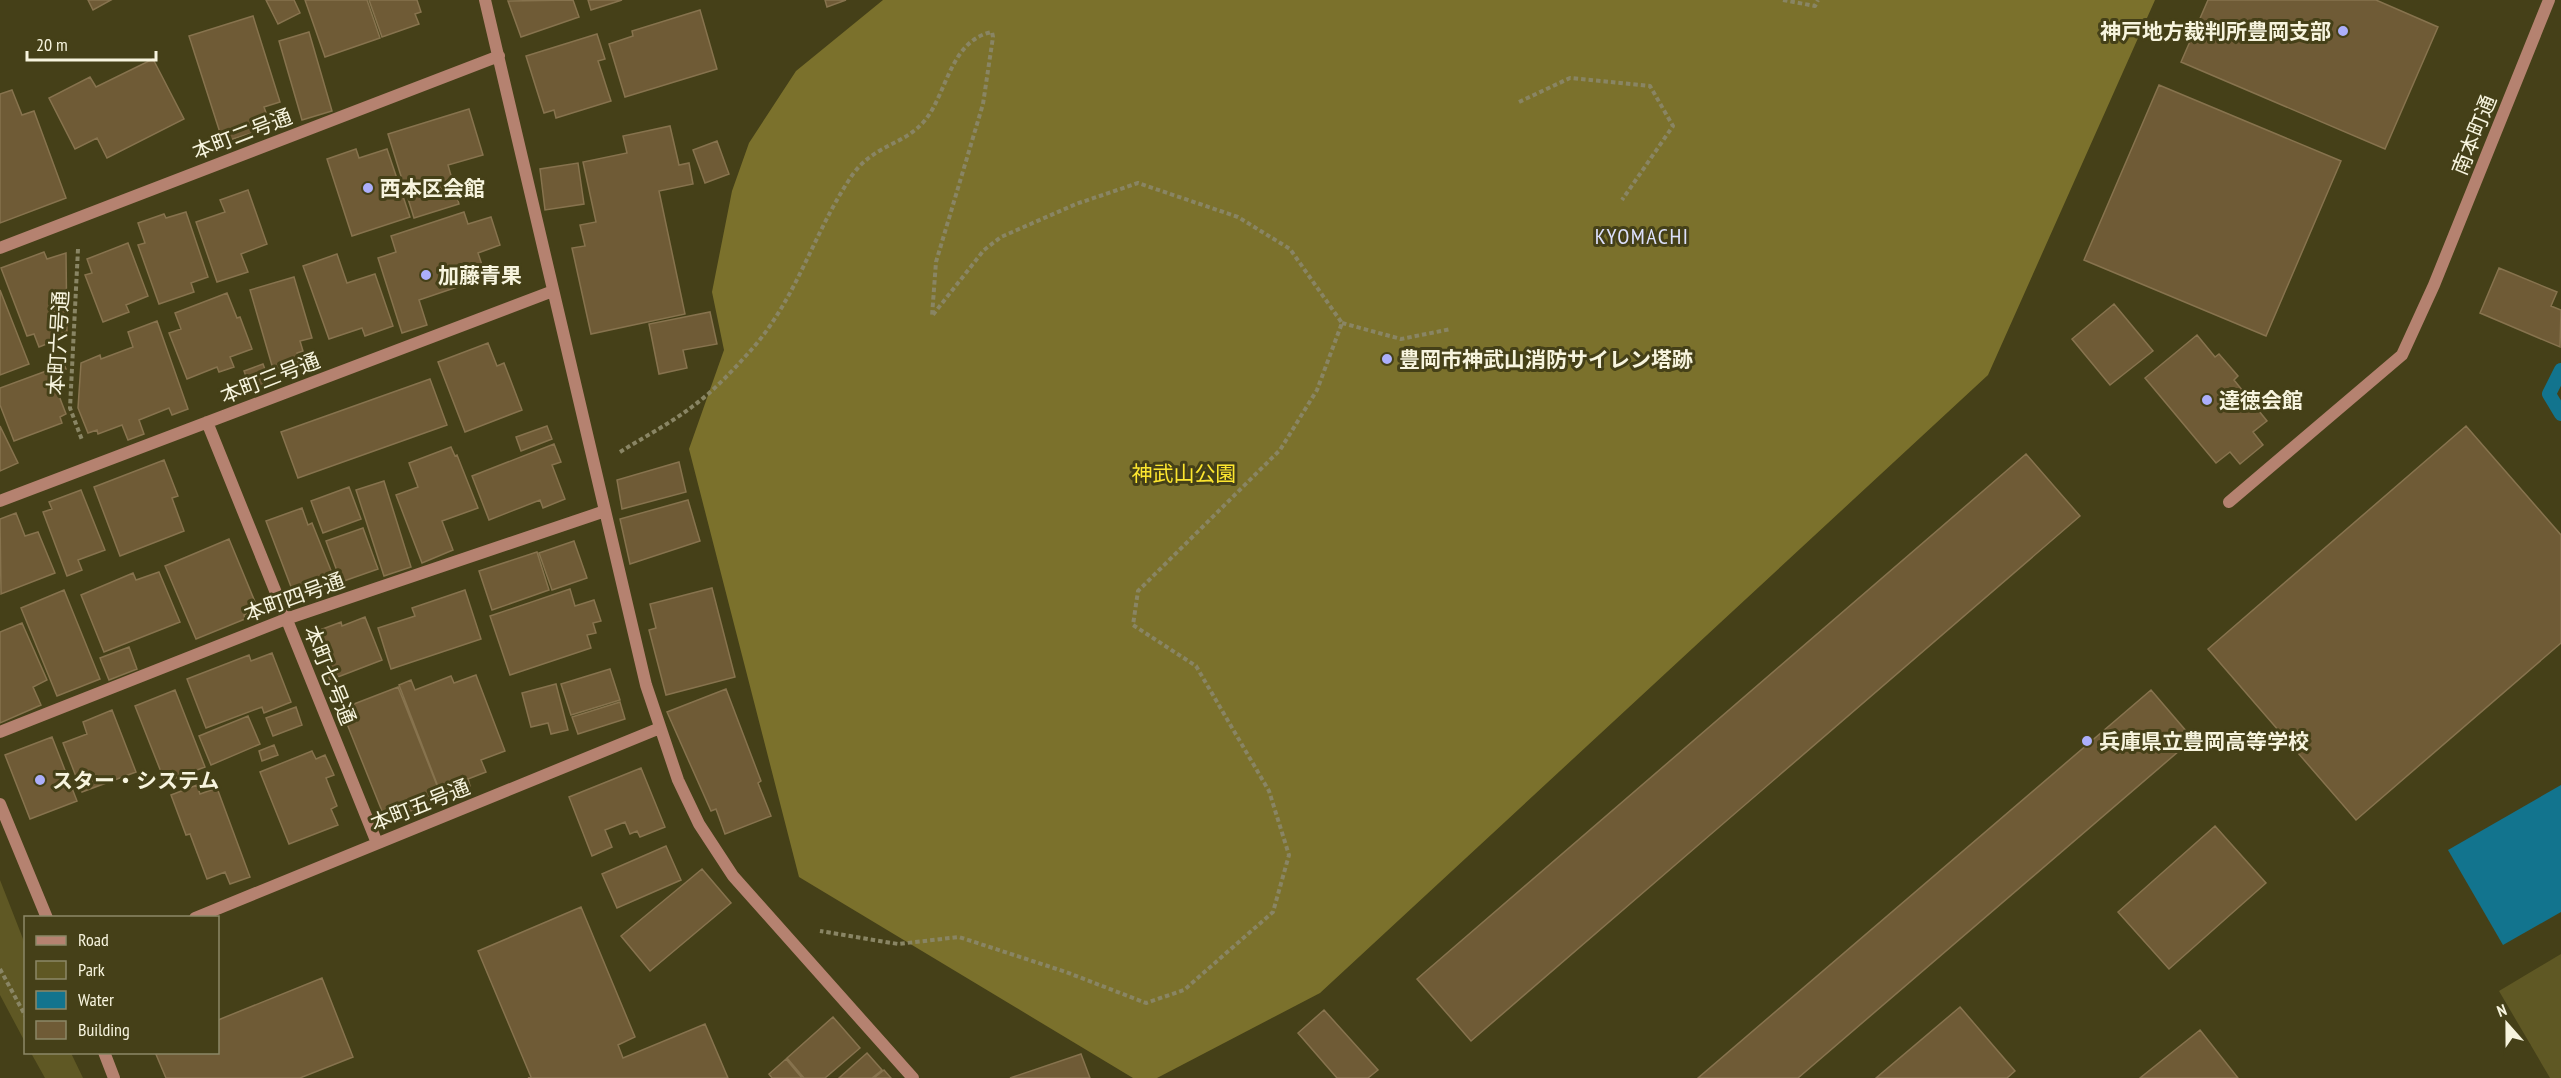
<svg xmlns="http://www.w3.org/2000/svg" width="2561" height="1078" viewBox="0 0 2561 1078" font-family="'PT Sans Narrow','Noto Sans JP',sans-serif">
  <style>
    .green { fill: #5f5824 }
    .forest { fill: #7b712c }
    .water { fill: #12748e }
    .lines { fill: none; stroke-linecap: round; stroke-linejoin: round }
    .stream { stroke: #12748e; stroke-width: 14 }
    .building { fill: #6f5b36; stroke: #87734e; stroke-width: 1.5 }
    .path { stroke: #898564; stroke-width: 4; stroke-dasharray: 4.5 3; stroke-linecap: butt }
    .minor { stroke: #b58270; stroke-width: 12 }
    .poi-dot { fill: #acaffb; stroke: #454018; stroke-width: 2 }
    .labels { text-anchor: middle; dominant-baseline: central; stroke-width: 6; stroke-linejoin: round; paint-order: stroke }
    .poi-label { font-size: 21px; font-weight: bold; fill: #f7f4de; stroke: #454018; text-anchor: start }
    .street-label { font-size: 21px; fill: #f7f4de; stroke: #454018 }
    .park-label { font-size: 21px; fill: #fde62f; stroke: #454018 }
    .neighbourhood-label { font-size: 22px; letter-spacing: 1.5px; fill: #dde0fd; stroke: #454018 }
  </style>
  <rect width="100%" height="100%" fill="#454018"/>
  <!-- green -->
  <path class="green" d="M0,880l25,64v98l-25,-47z
    M2561,954v124h-11l-51,-87z
    M31,1053h40l12,25h-38z"/>
  <!-- forest -->
  <path class="forest" d="M883,0h1272l-167,375 -668,618 -163,85h-24l-334,-201 -110,-428 35,-99 -12,-58 20,-101 17,-48 47,-72z"/>
  <!-- water -->
  <path class="water" d="M2561,785v127l-58,33 -55,-95z"/>
  <g class="lines">
    <!-- stream -->
    <path class="stream" d="M2561,370l-12,24 12,20"/>
  </g>
  <!-- building -->
  <path class="building" d="M88,0h23l-18,10z
    M266,0h28l6,13 -22,11z
    M305,0h62l13,38 -55,19z
    M369,0h48l4,12 -6,2 4,10 -37,13z
    M573,0l6,17 -58,20 -13,-36z
    M588,0h34l-31,10z
    M825,0h21l-19,7z
    M2208,0h168l62,27 -53,122 -204,-87z
    M700,10l17,59 -92,28 -16,-53 24,-8 -1,-5z
    M253,16l27,86 -16,5 7,20 -48,15 -34,-106z
    M309,32l23,79 -30,9 -23,-79z
    M597,34l8,25 -7,2 13,40 -55,17 -2,-8 -10,3 -18,-57z
    M153,59l31,60 -77,39 -10,-20 -22,11 -26,-51 41,-21 6,10z
    M2159,85l182,76 -75,175 -182,-76z
    M12,90l10,25 12,-4 32,87 -66,25v-129z
    M469,109l14,46 -35,10 11,39 -45,14 -26,-84z
    M670,126l9,39 10,-2 4,21 -34,7 26,123 -94,20 -19,-86 13,-2 -5,-21 16,-3 -13,-60 44,-9 -4,-17z
    M717,141l12,33 -24,9 -12,-33z
    M356,149l3,9 28,-9 23,68 -58,19 -25,-77z
    M578,163l6,41 -39,6 -5,-41z
    M248,190l19,54 -26,10 7,18 -31,10 -21,-60 29,-10 -5,-12z
    M186,212l22,65 -17,6 3,9 -35,12 -21,-59 7,-2 -7,-20 26,-9 2,4z
    M464,212l4,12 23,-7 9,28 -22,8 4,12 -12,4 5,12 -56,19 8,25 -25,8 -24,-75 18,-6 -5,-16z
    M128,243l20,53 -22,9 3,7 -26,10 -18,-47 7,-2 -5,-14z
    M44,252l3,7 19,-6 1,83 -28,11 -5,-13 -7,2 -26,-68z
    M337,254l10,29 28,-9 18,52 -28,10 -3,-8 -33,11 -26,-73z
    M2499,268l58,24 -6,14 10,4 -1,37 -80,-34z
    M294,277l18,61 -12,3 3,10 -6,2 2,9 -26,7 -23,-79z
    M0,290l29,74 -29,11z
    M227,293l10,25 3,-1 12,32 -22,8 4,10 -15,5 -2,-5 -30,12 -18,-46 12,-4 -6,-16z
    M2114,304l39,47 -43,34 -38,-46z
    M710,312l7,32 -34,6 4,18 -28,6 -10,-50z
    M157,321l31,88 -16,6 -3,-7 -30,12 5,14 -16,6 -6,-15 -24,9 -1,-4 -9,3 -10,-25 3,-45 19,-8 1,4 32,-12 -5,-15z
    M2197,335l18,22 4,-3 19,22 -4,4 33,41 -14,11 10,13 -23,19 -10,-12 -14,11 -71,-85z
    M488,343l9,23 7,-3 18,47 -57,22 -27,-70z
    M62,359l4,10 -11,4 -4,-10z
    M263,364l7,19 -19,7 -7,-19z
    M49,370l17,44 -6,3 2,6 -48,18 -14,-36v-17z
    M430,379l17,46 -149,53 -17,-46z
    M0,426l18,37 -18,8z
    M547,426l5,13 -31,12 -5,-14z
    M2466,426l95,109v108l-205,177 -148,-171z
    M554,444l7,18 -9,3 13,34 -22,9 -3,-8 -51,20 -17,-44z
    M451,447l4,9 2,-1 21,53 -36,13 11,29 -31,13 -26,-68 22,-8 -9,-24z
    M2026,454l54,62 -609,525 -54,-62z
    M164,460l14,36 -6,2 12,33 -64,25 -26,-69z
    M679,462l7,30 -64,17 -5,-29z
    M384,481l27,86 -27,9 -28,-86z
    M349,487l12,32 -38,14 -12,-32z
    M81,490l24,60 -27,10 4,10 -15,6 -24,-64 9,-3 -3,-7z
    M688,500l12,41 -70,23 -10,-45z
    M302,508l6,17 4,-2 20,50 -25,10 1,3 -15,6 -27,-71z
    M16,513l9,23 13,-4 17,41 -54,21 -1,-75z
    M363,528l15,41 -37,13 -15,-41z
    M229,539l29,70 -14,6 1,4 -49,20 -31,-73z
    M574,541l13,37 -35,12 -13,-37z
    M537,552l12,38 -57,20 -13,-39z
    M159,572l21,50 -76,30 -23,-57 52,-22 3,7z
    M712,588l23,89 -69,18 -17,-65 7,-2 -6,-24z
    M570,589l5,17 19,-6 7,21 -8,2 3,10 -9,2 4,13 -81,27 -20,-59z
    M64,590l36,89 -43,17 -36,-88z
    M465,590l16,49 -90,30 -13,-41 37,-12 -3,-8z
    M365,617l17,43 -52,20 -18,-47 29,-11 1,4z
    M22,623l25,57 -14,7 8,18 -41,18v-91z
    M129,647l8,22 -28,11 -9,-22z
    M272,653l19,49 -27,11 -2,-6 -56,21 -19,-49 62,-24 2,6z
    M610,669l10,31 -49,15 -10,-31z
    M476,675l29,76 -24,9 5,12 -18,7 2,7 -28,11 -43,-112 12,-5 4,10 36,-14 3,7z
    M556,684l12,46 -17,4 -3,-11 -17,4 -9,-34z
    M398,687l44,111 -56,23 -45,-112z
    M726,689l35,92 -3,2 13,33 -46,18 -9,-25 -5,2 -44,-99z
    M175,690l30,77 -40,15 -30,-76z
    M2151,690l42,49 -395,339h-100z
    M620,702l5,17 -47,15 -6,-17z
    M296,707l6,18 -29,11 -7,-18z
    M112,710l24,62 -54,20 -19,-49 24,-9 -4,-12z
    M248,716l12,28 -49,21 -12,-29z
    M52,737l25,64 -47,18 -25,-64z
    M274,745l4,10 -16,6 -3,-10z
    M312,751l4,8 9,-4 9,20 -8,3 11,28 -6,3 7,16 -49,19 -29,-72z
    M641,768l24,59 -25,10 -3,-6 -7,3 -5,-12 -20,8 7,17 -20,9 -23,-59z
    M197,785l3,9 17,-6 33,89 -20,7 -5,-12 -18,7 -17,-45 -4,1 -15,-40z
    M2215,826l51,57 -97,86 -51,-57z
    M666,846l15,34 -64,28 -15,-34z
    M702,869l29,34 -81,68 -29,-35z
    M581,907l54,130 -17,8 5,13 82,-34 23,54h-200l3,-1 -53,-126z
    M322,978l31,79 -53,21h-134l-11,-26h63v-32z
    M1960,1007l55,64 -8,7h-131z
    M1324,1010l54,60 -10,8h-31l-39,-45z
    M833,1017l27,31 -35,30h-21l-17,-20z
    M2200,1030l38,48h-98z
    M867,1053l15,17 -10,8h-33z
    M1081,1054l9,24h-80z
    M786,1059l16,19h-30l-3,-4z
    M884,1070l7,8h-17z"/>
  <g class="lines">
    <!-- path -->
    <path class="path" d="M1783,0l32,6 3,-6
      M1519,102l51,-24 80,8 23,40 -51,74
      M78,249l-8,159 12,32
      M1342,323l59,16 50,-10
      M620,452c24,-15 51,-29 73,-46 21,-15 41,-37 59,-57 44,-50 61,-114 97,-169 23,-37 55,-33 77,-61 21,-27 25,-79 66,-87l1,5 -10,67 -47,158 -4,54 52,-66 17,-13 75,-33 62,-21 100,34 52,32 52,74 -25,67 -37,60 -142,141 -5,34 63,41 73,125 20,64 -16,57 -89,78 -38,13 -80,-31 -107,-35 -61,7 -78,-13
      M0,969l26,48"/>
    <!-- minor -->
    <path class="minor" d="M485,0l161,685 32,95 21,44 34,52 180,202
      M0,248l499,-192
      M207,422l170,421
      M0,501l553,-210
      M2229,502l173,-147 32,-70 115,-285
      M0,732l286,-113 319,-108
      M0,804l47,114
      M195,918l465,-190
      M104,1052l10,26"/>
  </g>
  <!-- markers -->
  <g class="poi-dot">
    <circle cx="2343" cy="31" r="6"/>
    <circle cx="368" cy="188" r="6"/>
    <circle cx="426" cy="275" r="6"/>
    <circle cx="1387" cy="359" r="6"/>
    <circle cx="2207" cy="400" r="6"/>
    <circle cx="2087" cy="741" r="6"/>
    <circle cx="40" cy="780" r="6"/>
  </g>
  <g class="labels">
    <!-- poi labels -->
    <g class="poi-label">
      <text x="2331" y="31" text-anchor="end">神戸地方裁判所豊岡支部</text>
      <text x="380" y="188">西本区会館</text>
      <text x="438" y="275">加藤青果</text>
      <text x="1399" y="359">豊岡市神武山消防サイレン塔跡</text>
      <text x="2219" y="400">達徳会館</text>
      <text x="2099" y="741">兵庫県立豊岡高等学校</text>
      <text x="52" y="780">スター・システム</text>
    </g>
    <!-- street labels -->
    <g class="street-label">
      <text transform="translate(242 134) rotate(-21)">本町二号通</text>
      <text transform="translate(2474 135) rotate(-68)">南本町通</text>
      <text transform="translate(58 343) rotate(-87)">本町六号通</text>
      <text transform="translate(270 378) rotate(-21)">本町三号通</text>
      <text transform="translate(294 597) rotate(-20)">本町四号通</text>
      <text transform="translate(330 675) rotate(68)">本町七号通</text>
      <text transform="translate(420 805) rotate(-22)">本町五号通</text>
    </g>
    <!-- park labels -->
    <g class="park-label">
      <text x="1184" y="473">神武山公園</text>
    </g>
    <!-- neighbourhood labels -->
    <g class="neighbourhood-label">
      <text x="1642" y="236">KYOMACHI</text>
    </g>
  </g>
  <!-- legend -->
  <rect x="24" y="916" width="195" height="138" fill="#454018" stroke="#8c8867" stroke-width="1.5"/>
  <rect x="36" y="936" width="30" height="9" fill="#b58270" stroke="#8c8867" stroke-width="1.5"/>
  <text x="78" y="946" font-size="18" fill="#f7f4de">Road</text>
  <rect x="36" y="961" width="30" height="18" fill="#5f5824" stroke="#8c8867" stroke-width="1.5"/>
  <text x="78" y="976" font-size="18" fill="#f7f4de">Park</text>
  <rect x="36" y="991" width="30" height="18" fill="#12748e" stroke="#8c8867" stroke-width="1.5"/>
  <text x="78" y="1006" font-size="18" fill="#f7f4de">Water</text>
  <rect x="36" y="1021" width="30" height="18" fill="#6f5b36" stroke="#8c8867" stroke-width="1.5"/>
  <text x="78" y="1036" font-size="18" fill="#f7f4de">Building</text>
  <!-- north arrow -->
  <g transform="translate(2507 1024) rotate(339)" stroke="#454018" stroke-width="4.5" paint-order="stroke">
  <path d="M0-4.5L10 22L0 15L-10 22Z" fill="#f7f4de"/>
  <text y="-9" font-size="16" font-weight="bold" text-anchor="middle" fill="#f7f4de">N</text>
  </g>
  <!-- scale -->
  <path d="M27 51v9h129v-9" fill="none" stroke="#f7f4de" stroke-width="3"/>
  <text x="36" y="51" font-size="18" fill="#f7f4de" stroke="#454018" stroke-width="4.5" paint-order="stroke">20 m</text>
</svg>
